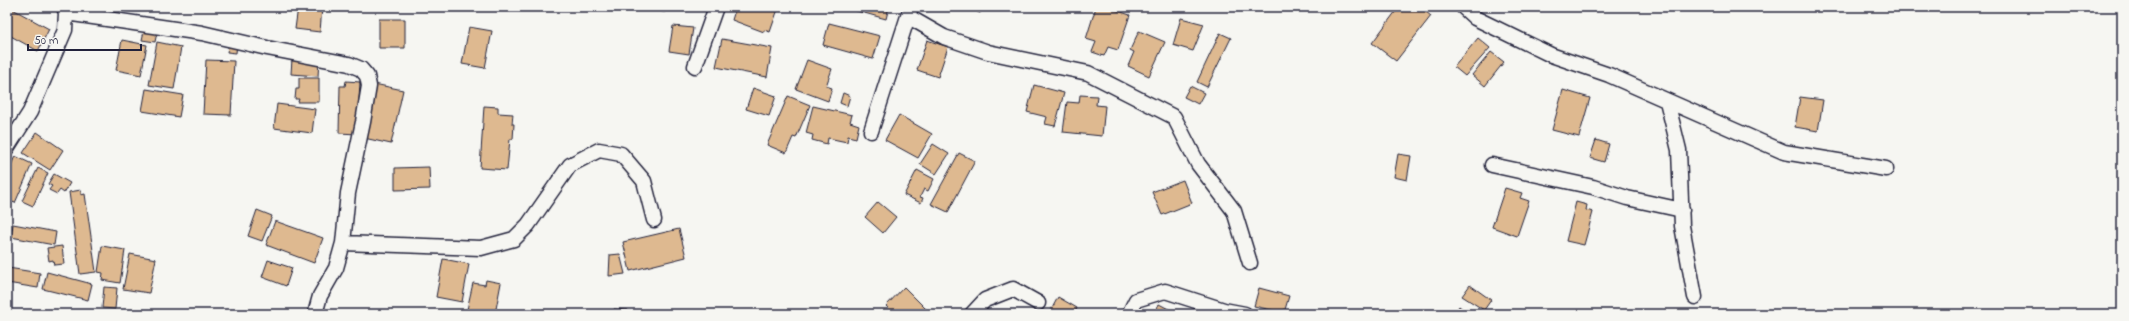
<svg xmlns="http://www.w3.org/2000/svg" width="2129" height="321" viewBox="0 0 2129 321" font-family="'Indie Flower',sans-serif">
  <style>
    .building { fill: #deb990; stroke: #22223b }
    .lines { fill: none; stroke-linecap: round; stroke-linejoin: round }
    .street-casing { stroke: #22223b; stroke-width: 17 }
    .street { stroke: #f6f6f2; stroke-width: 14 }
  </style>
  <rect width="100%" height="100%" fill="#f6f6f2"/>
  <filter id="ink" filterUnits="userSpaceOnUse"><feTurbulence type="fractalNoise" baseFrequency=".025" numOctaves="2"/><feDisplacementMap in="SourceGraphic" scale="8" xChannelSelector="R" yChannelSelector="G"/><feConvolveMatrix kernelMatrix="1 2 1 2 8 2 1 2 1" color-interpolation-filters="sRGB"/></filter>
  <g filter="url(#ink)">
    <!-- building -->
    <path class="building" d="M9,7l40,22 -11,22 -31,-17v-23z
      M298,7h24l-2,25 -25,-3z
      M639,7h27l-1,5 -26,-3z
      M736,7h35l7,2 -8,23 -6,-2v2l-32,-12z
      M850,7h39l-3,12 -36,-10z
      M966,7h17l-3,6z
      M1096,7h11l23,8 -12,35 -10,-3 -4,9 -12,-4 4,-10 -10,-3z
      M1399,7h21l11,9 -35,45 -24,-18z
      M1181,18l23,6 -11,27 -20,-6z
      M379,19h26v29h-26z
      M829,23l51,13 -7,23 -50,-14z
      M673,26l20,2 -4,26 -20,-3z
      M469,27l23,4 -7,37 -23,-4z
      M144,31l13,1 -2,10 -13,-2z
      M1139,31l26,11 -16,34 -21,-10 6,-14 -4,-2z
      M1220,33l11,5 -24,49 -10,-5z
      M1478,38l12,10 -25,28 -11,-9z
      M722,39l50,9 -5,29 -51,-10z
      M122,40l25,5 -6,30 -25,-5z
      M927,40l21,7 -10,30 -21,-7z
      M157,42l24,5 -7,42 -25,-4z
      M229,42l8,1 -1,10 -9,-1z
      M1491,52l13,10 -19,24 -13,-11z
      M292,59l27,2 -1,15 -27,-2z
      M206,60l28,1 -3,54 -28,-1z
      M807,60l25,9 -6,17 6,2 -4,13 -32,-12z
      M299,78h20v24h-21l1,-3h-4l1,-10h3z
      M346,81l14,1 -3,52 -18,-1 1,-47h5z
      M374,84l29,6 -12,54 -27,-6z
      M1034,85l30,8 -9,33 -10,-2 2,-7 -20,-5z
      M1190,86l14,7 -6,11 -14,-7z
      M753,88l23,8 -7,20 -23,-7z
      M146,89l37,6 -4,22 -37,-6z
      M1563,90l27,8 -11,39 -27,-7z
      M843,93l7,3 -3,10 -7,-3z
      M1080,95l17,1 -1,9 9,1 -3,30 -39,-4 4,-30 12,1z
      M788,96l22,9 -14,33 -3,-1 -7,16 -19,-8z
      M1800,97l23,3 -5,31 -23,-4z
      M277,104l38,5 -3,24 -38,-5z
      M484,106l14,1v6l15,1 -1,10h2l-1,15h-3l-3,31 -27,-2z
      M813,106l39,9 -2,7 9,3 -3,13 -8,-2 -1,6 -19,-4 -1,6 -15,-4 1,-5 -7,-2z
      M899,115l33,19 -14,24 -33,-18z
      M37,132l26,18 -13,20 -27,-17z
      M1596,140l13,4 -5,18 -14,-4z
      M933,144l16,10 -13,20 -16,-10z
      M959,153l16,8 -27,51 -17,-8z
      M1398,154l13,2 -4,24 -13,-3z
      M15,156l17,8 -17,39 -8,-3v-25z
      M429,167l1,22 -35,1v-22z
      M38,168l10,5 -15,33 -11,-5z
      M917,170l17,9 -6,12 -4,-2 -4,8 3,1 -2,5 -17,-8z
      M54,174l16,9 -6,10 -4,-3 -3,4 -8,-4 3,-4 -4,-2z
      M1183,180l9,23 -30,12 -10,-23z
      M1505,188l17,5 -2,5 9,3 -12,35 -25,-9z
      M81,190v5l4,-1 11,78 -16,2 -11,-82z
      M878,202l18,15 -13,16 -18,-16z
      M1576,202l11,3 -1,5 7,2 -9,33 -18,-4z
      M257,210l15,6 -10,25 -14,-5z
      M275,221l48,17 -9,25 -48,-18z
      M13,224l43,8 -2,13 -43,-8z
      M679,229l7,28 -56,14 -7,-29z
      M62,246l2,18 -10,1 -1,-5 -4,1 -2,-13z
      M102,246l23,4 -5,33 -18,-3 1,-7 -5,-1z
      M130,254l26,5 -7,34 -26,-4z
      M620,254l5,20 -16,2 1,-21z
      M443,259l26,5 -7,38 -26,-5z
      M268,260l24,8 -6,18 -24,-9z
      M8,268l32,5 -2,15 -31,-5z
      M47,272l45,12 -4,16 -45,-11z
      M486,280l15,3 -6,31h-29l7,-31 12,2z
      M1470,285l21,15 -7,10 -22,-14z
      M104,287l13,1 -2,21 -13,-1z
      M904,287l27,27h-37l-8,-8z
      M1259,288l30,8 -5,17 -30,-7z
      M1058,297l19,11 -3,6h-25z
      M1159,304l19,10h-24z
      M1459,306l6,5 2,-3 9,6h-22z
      M614,309l14,1v4h-14z"/>
    <g class="lines">
      <defs>
        <path id="street" d="M1463,7l12,11 76,37 58,20 175,77 102,17
          M66,13l136,20 65,15 82,16 12,5 6,7 2,10 -6,36 -15,71 -5,50 -7,25 -16,28 -5,18
          M909,17l35,20 44,15 100,21 86,44 24,47 36,47 16,52
          M695,66l21,-59
          M1667,101l12,49 3,76 13,71
          M871,131l40,-124
          M7,148l23,-36 35,-82 1,-17 -2,-6
          M1492,165l101,22 34,11 55,12
          M343,243l138,5 33,-9 14,-14 42,-60 29,-15 22,4 23,27 10,39
          M972,314l13,-14 28,-11 25,14
          M1129,314l7,-14 29,-9 59,19 21,4"/>
      </defs>
      <!-- street casing -->
      <use href="#street" class="street-casing"/>
      <!-- street -->
      <use href="#street" class="street"/>
    </g>
  </g>
  <!-- margin -->
  <rect width="2129" height="321" fill="none" stroke="#f6f6f2" stroke-width="24"/>
  <rect x="12" y="12" width="2105" height="297" fill="none" stroke="#22223b" stroke-width="1.5" filter="url(#ink)"/>
  <!-- scale -->
  <path d="M28 44v6h113v-6" fill="none" stroke="#22223b" stroke-width="2"/>
  <text x="34" y="44" font-size="12" fill="#22223b" stroke="#f6f6f2" stroke-width="3" paint-order="stroke">50 m</text>
</svg>
